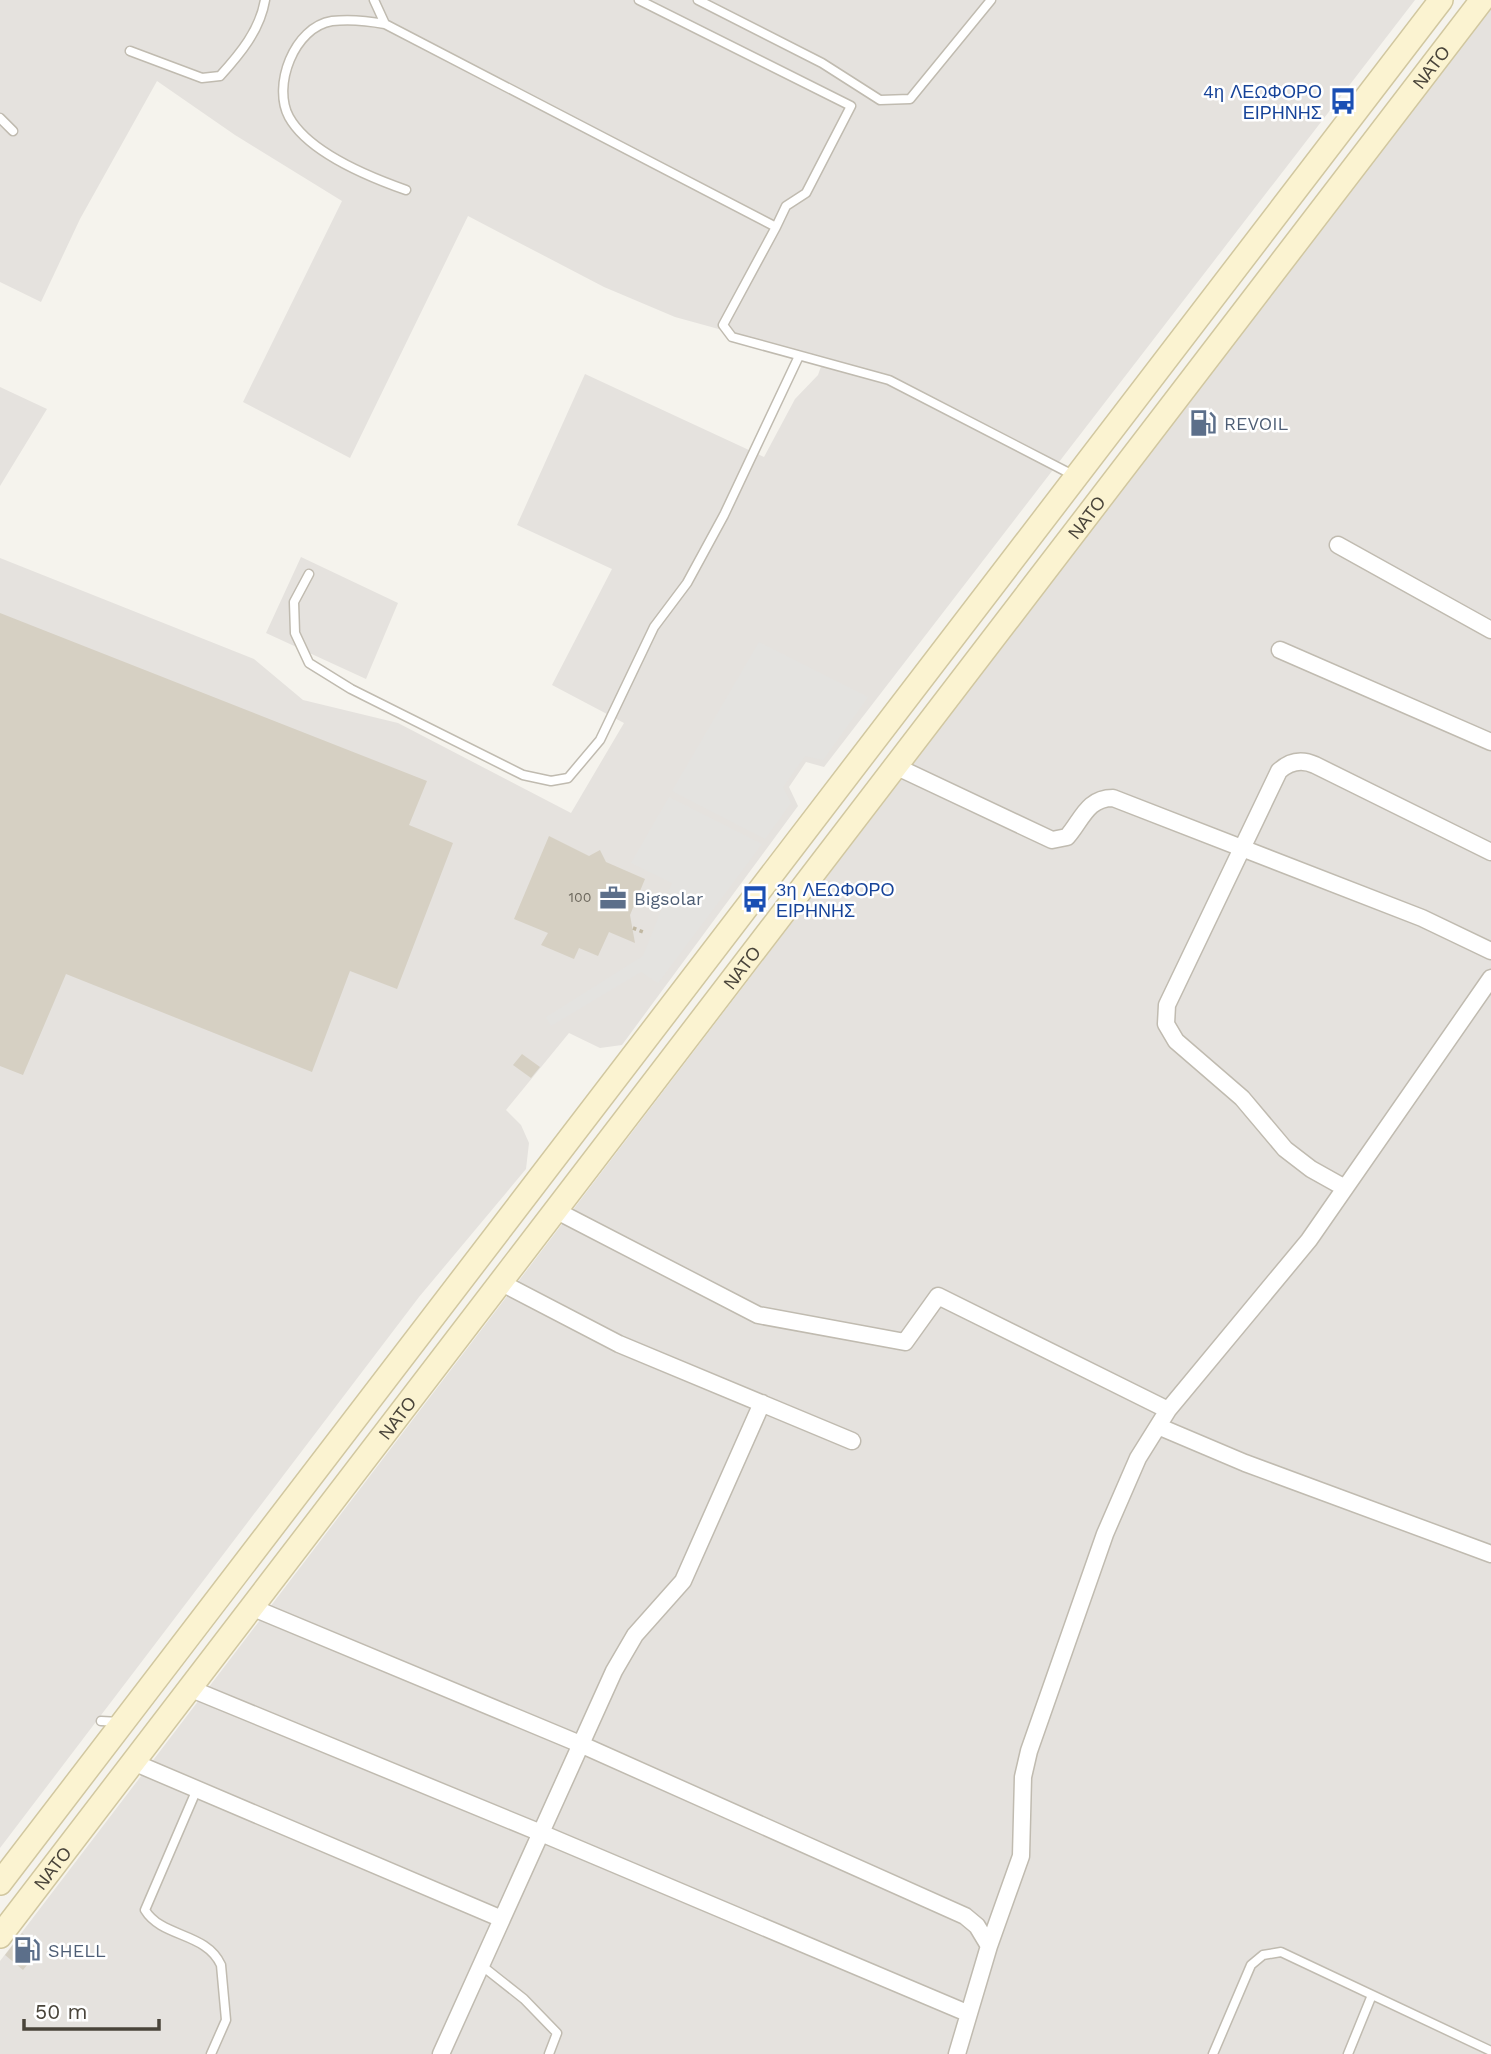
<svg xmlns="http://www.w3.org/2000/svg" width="1491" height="2054" viewBox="0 0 1491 2054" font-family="'Work Sans',sans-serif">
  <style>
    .industrial { fill: #e5e2de }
    .parking { fill: #e4e3e0 }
    .building { fill: #d6d0c3 }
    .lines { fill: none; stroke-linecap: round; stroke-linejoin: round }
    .service-casing { stroke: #c0bbb0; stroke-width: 11 }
    .minor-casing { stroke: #c0bbb0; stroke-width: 19 }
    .secondary-casing { stroke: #d1c7a0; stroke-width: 26 }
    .path { stroke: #c1b8a2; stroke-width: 3.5; stroke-dasharray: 3.5 3.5; stroke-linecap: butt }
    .service { stroke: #fff; stroke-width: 8 }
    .minor { stroke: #fff; stroke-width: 16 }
    .secondary { stroke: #fbf3d1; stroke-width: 23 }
    .labels { text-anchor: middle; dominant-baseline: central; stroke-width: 5; stroke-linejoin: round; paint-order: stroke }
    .number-label { font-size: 14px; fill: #6c675c }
    .street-label { font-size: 18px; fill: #49443a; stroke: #fff }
    .transit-label { font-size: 18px; fill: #164399; stroke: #fff; text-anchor: end }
    .service-label { font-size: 18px; fill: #4e5e75; stroke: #fff; text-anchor: start }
  </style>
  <rect width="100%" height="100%" fill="#f5f3ed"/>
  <!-- industrial -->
  <path class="industrial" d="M0,0h1415l-591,767 -18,-5 -17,25 9,19 -176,239 -22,3 -31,-15 -63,77 15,15 8,18 -3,26 -107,128 -419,551v-1290l254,101 49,41 95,23 173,90 53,-90 -72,-38 60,-116 -95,-44 68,-151 179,83 31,-58 23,-24 6,-17 -149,-41 -71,-30 -136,-71 -118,242 -107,-56 99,-201 -107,-66 -78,-54 -77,138 -39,83 -41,-20z
    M1491,6v2048h-1491v-93z
    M0,387l47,22 -47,77z
    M301,557l97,46 -32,76 -100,-46z"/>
  <!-- parking -->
  <path class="parking" d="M759,642l109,55 -45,63 -18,-4 -22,31 8,16 -26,36 -93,-48z
    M669,797l93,47 -104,139 -17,-11 -90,54 -5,-9 97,-61 29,-73 -41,-20z"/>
  <!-- building -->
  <path class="building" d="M0,613l427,168 -18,44 44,18 -56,146 -47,-18 -38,101 -246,-98 -43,101 -23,-9z
    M549,836l40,20 11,-6 6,12 39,17 -15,36 5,28 -26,-11 -11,24 -19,-8 -5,11 -33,-14 7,-12 -34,-14z
    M522,1054l18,13 -9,11 -18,-13z
    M22,1933l19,15 -18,22 -18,-15z"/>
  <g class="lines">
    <defs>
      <path id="service" d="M374,0l11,24
        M639,0l212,106 -45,87 -20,13 -10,21
        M698,0l124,63 58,37 30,-1 81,-99
        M130,51l72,27 18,-2c20,-22 40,-46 45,-76
        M0,118l13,13
        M406,190c-37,-13 -97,-37 -117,-73 -17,-31 5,-90 43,-96 17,-2 37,0 53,3l391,203 -53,98 9,12 157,43 184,95
        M309,574l-15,28 1,31 14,30 42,26 172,86 28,6 17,-3 32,-38 54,-113 33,-44 37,-68 75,-159
        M101,1721l19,1
        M197,1789l-52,121c17,28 61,22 76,55l5,55 -15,34
        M481,1965l43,34 33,34 -8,21
        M1213,2054l38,-89 12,-10 18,-3 210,99
        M1348,2054l24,-59"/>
      <path id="minor" d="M1338,545l153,85
        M1280,650l211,92
        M895,766l157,74 15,-3c15,-17 20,-39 46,-39l309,120 69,33
        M1345,1188l-34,-19 -26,-20 -43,-51 -66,-57 -10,-17 1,-19 112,-234c11,-10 23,-12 36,-6l176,87
        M555,1210l203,105 147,27 33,-46 230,114
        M500,1282l119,62 233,97
        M1160,1427l85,36 246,91
        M251,1607l329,137 385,172 12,10 12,20
        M189,1688l352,145 426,180
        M133,1762l369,157
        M441,2054l173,-383 21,-36 48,-54 79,-178
        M957,2054l32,-108 32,-90 2,-79 6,-26 76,-217 33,-76 30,-48 141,-170 182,-262"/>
      <g id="secondary">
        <path d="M0,1883l1441,-1883"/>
        <path id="s1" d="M0,1936l1482,-1936"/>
      </g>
    </defs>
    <!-- service casing -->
    <use href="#service" class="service-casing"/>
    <!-- minor casing -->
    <use href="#minor" class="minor-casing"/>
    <!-- secondary casing -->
    <use href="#secondary" class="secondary-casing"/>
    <!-- path -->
    <path class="path" d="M633,928l13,5"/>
    <!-- service -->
    <use href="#service" class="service"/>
    <!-- minor -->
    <use href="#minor" class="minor"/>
    <!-- secondary -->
    <use href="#secondary" class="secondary"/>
  </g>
  <!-- icons -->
  <defs>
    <symbol id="bus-bare" viewBox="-9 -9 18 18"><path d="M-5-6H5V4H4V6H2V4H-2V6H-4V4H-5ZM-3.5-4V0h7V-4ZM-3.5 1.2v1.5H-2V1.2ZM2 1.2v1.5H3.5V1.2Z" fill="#1a4fb4" stroke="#fff" stroke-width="2.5" paint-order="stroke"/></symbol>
    <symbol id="fuel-bare" viewBox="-9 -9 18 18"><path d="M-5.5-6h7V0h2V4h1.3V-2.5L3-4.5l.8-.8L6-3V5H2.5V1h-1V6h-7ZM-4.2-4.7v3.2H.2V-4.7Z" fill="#5c6f8a" stroke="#fff" stroke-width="2.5" paint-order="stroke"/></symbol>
    <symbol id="office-bare" viewBox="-9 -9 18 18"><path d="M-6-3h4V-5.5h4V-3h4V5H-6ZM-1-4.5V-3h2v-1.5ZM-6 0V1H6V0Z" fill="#5c6f8a" stroke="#fff" stroke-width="2.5" paint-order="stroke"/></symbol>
  </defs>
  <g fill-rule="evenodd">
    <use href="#bus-bare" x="1324" y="82" width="38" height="38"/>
    <use href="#fuel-bare" x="1184" y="404" width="38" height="38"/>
    <use href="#office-bare" x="594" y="879" width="38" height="38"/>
    <use href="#bus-bare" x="736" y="880" width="38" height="38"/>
    <use href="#fuel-bare" x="8" y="1931" width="38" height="38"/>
  </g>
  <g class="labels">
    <!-- number labels -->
    <g class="number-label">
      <text x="580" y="897">100</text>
    </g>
    <!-- street labels -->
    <g class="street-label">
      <text stroke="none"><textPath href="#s1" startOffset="2354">ΝΑΤΟ</textPath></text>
      <text stroke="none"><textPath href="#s1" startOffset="1787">ΝΑΤΟ</textPath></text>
      <text stroke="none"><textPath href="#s1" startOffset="1220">ΝΑΤΟ</textPath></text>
      <text stroke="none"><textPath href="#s1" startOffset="653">ΝΑΤΟ</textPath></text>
      <text stroke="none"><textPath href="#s1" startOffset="86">ΝΑΤΟ</textPath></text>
    </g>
    <!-- transit labels -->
    <g class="transit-label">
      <text x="1322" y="91">4η ΛΕΩΦΟΡΟ<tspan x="1322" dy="21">ΕΙΡΗΝΗΣ</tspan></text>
      <text x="776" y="889" text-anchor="start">3η ΛΕΩΦΟΡΟ<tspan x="776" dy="21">ΕΙΡΗΝΗΣ</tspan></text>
    </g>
    <!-- service labels -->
    <g class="service-label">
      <text x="1224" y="423">REVOIL</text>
      <text x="634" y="898">Bigsolar</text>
      <text x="48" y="1950">SHELL</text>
    </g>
  </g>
  <!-- scale -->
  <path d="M24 2019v10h135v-10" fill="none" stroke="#49443a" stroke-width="3.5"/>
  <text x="35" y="2019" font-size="21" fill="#49443a" stroke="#ffffff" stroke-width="5" paint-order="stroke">50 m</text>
</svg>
